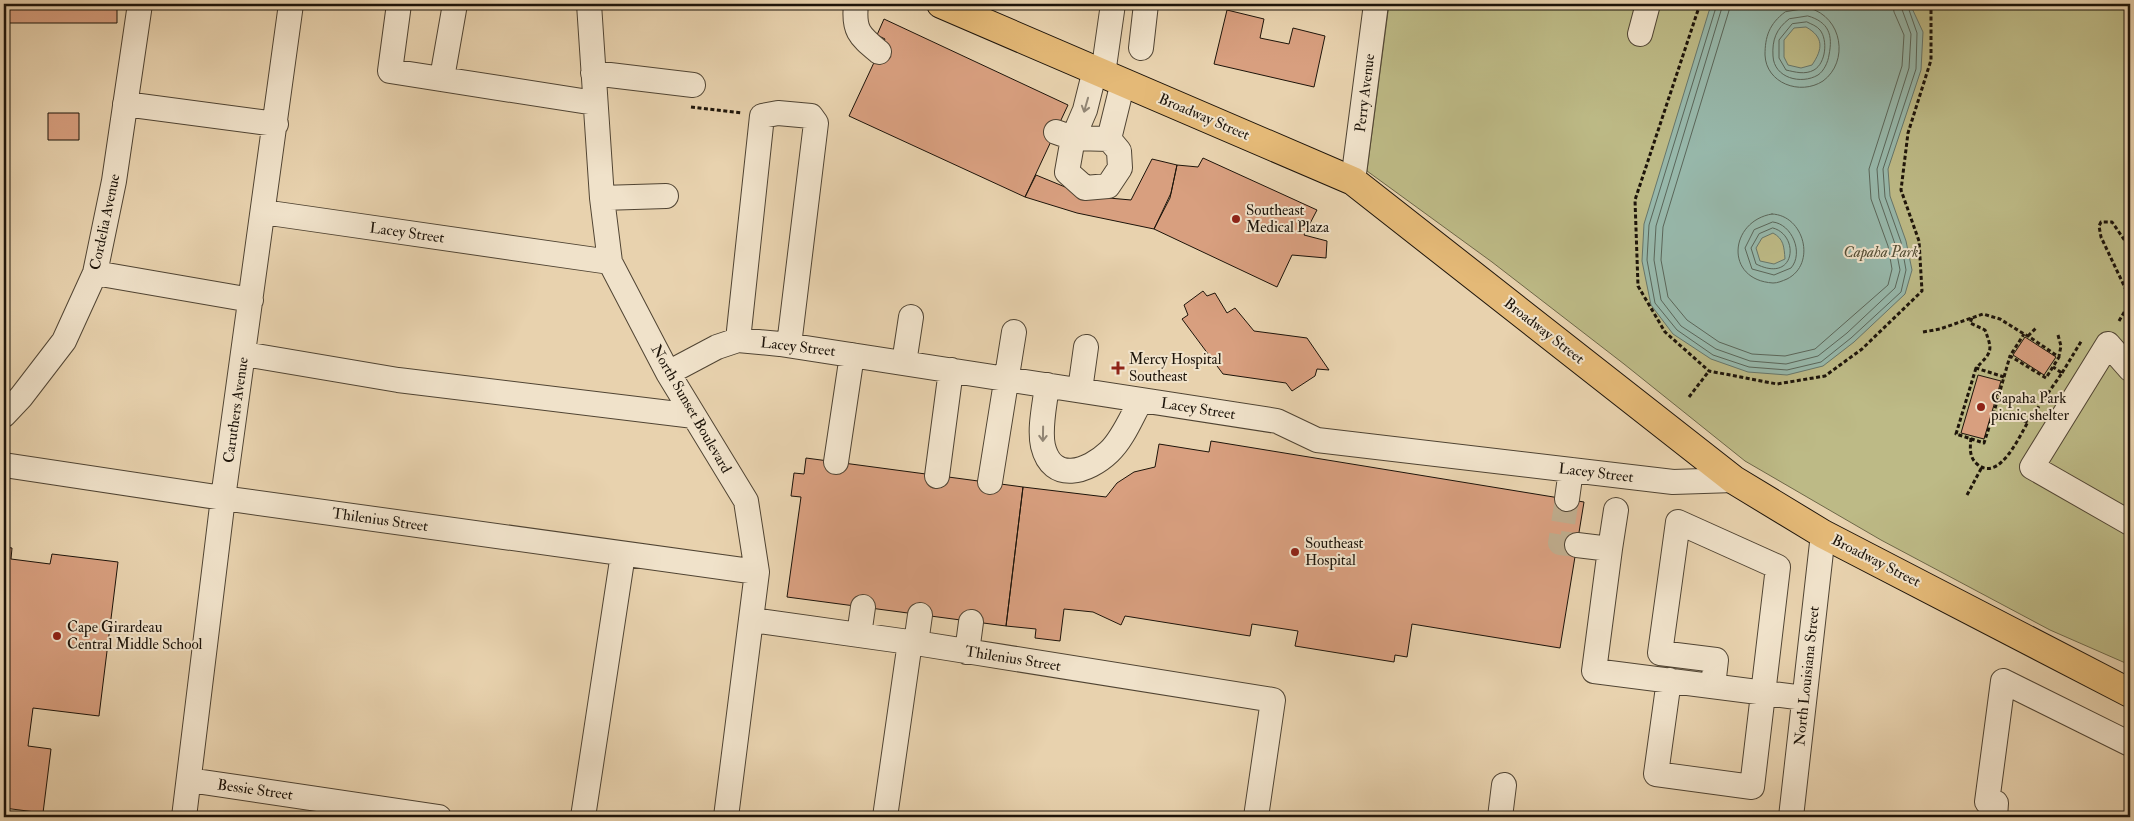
<svg xmlns="http://www.w3.org/2000/svg" width="2134" height="821" viewBox="0 0 2134 821" font-family="'IM FELL Double Pica',serif">
  <style>
    .green { fill: #bdba86; stroke: #6d6748 }
    .water { fill: #97b8ab; stroke: #66766b; fill-rule: evenodd }
    .lines { fill: none; stroke-linecap: round; stroke-linejoin: round }
    .shore { stroke: #5a665a; stroke-width: 1 }
    .building { fill: #d89f7f; stroke: #1d140a }
    .minor-tunnel { stroke: #bfac8d; stroke-width: 24; stroke-dasharray: 24 12; stroke-linecap: butt }
    .minor-casing { stroke: #504433; stroke-width: 26 }
    .major-casing { stroke: #1d140a; stroke-width: 30 }
    .path { stroke: #1d140a; stroke-width: 3; stroke-dasharray: 4 2.5; stroke-linecap: butt }
    .minor { stroke: #f0e2ca; stroke-width: 24 }
    .major { stroke: #e4b977; stroke-width: 28 }
    .oneway { stroke: #918574 }
    .poi-dot { fill: #8f2418; stroke: #f0e2ca; stroke-width: 2 }
    .labels { text-anchor: middle; dominant-baseline: central; stroke-width: 4; stroke-linejoin: round; paint-order: stroke }
    .street-label { font-size: 15px; fill: #1d140a; stroke: #f0e2ca }
    .poi-label { font-size: 15px; fill: #1d140a; stroke: #f0e2ca; text-anchor: start }
    .park-label { font-size: 15px; font-style: italic; fill: #554e35; stroke: #f0e2ca }
  </style>
  <rect width="100%" height="100%" fill="#e8d2ae"/>
  <filter id="stains"><feTurbulence type="fractalNoise" baseFrequency=".004" numOctaves="4"/><feColorMatrix values="0 0 0 0 .2 0 0 0 0 .09 0 0 0 0 .02 0 0 0 .5 -.17"/></filter>
  <radialGradient id="worn" r=".72"><stop offset=".6" stop-color="#630" stop-opacity="0"/><stop offset="1" stop-color="#630" stop-opacity=".3"/></radialGradient>
  <!-- green -->
  <path class="green" d="M1389,4h741v661l-80,-35 -169,-90 -136,-79 -121,-97 -132,-102 -125,-91z"/>
  <!-- water -->
  <path class="water" d="M1713,4h197l13,28 -2,38 -33,99 2,27 16,45 6,29 -7,24 -51,48 -31,24 -36,9 -39,-3 -37,-13 -38,-25 -22,-29 -9,-44 2,-37 65,-213zM1806,27c18,10 17,22 6,38l-11,3 -13,-3 -4,-8v-17l10,-12zM1773,233c11,6 11,14 12,26l-11,5 -14,-3 -4,-13 6,-10z"/>
  <g class="lines">
    <!-- shore -->
    <path class="shore" d="M1717,4l-68,221 -2,35 8,43 22,27 36,25 36,12 38,3 34,-8 30,-24 50,-46 5,-22 -5,-28 -16,-45 -2,-28 33,-100 1,-36 -10,-29
      M1723,4l-67,222 -2,34 7,40 20,26 35,23 34,12 36,3 32,-8 29,-23 48,-45 5,-18 -5,-26 -16,-46 -2,-29 32,-101 2,-34 -11,-30
      M1731,4l-68,223 -2,33 7,37 19,23 32,22 33,12 33,2 30,-7 73,-64 4,-16 -4,-23 -17,-47 -2,-30 33,-103 2,-31 -10,-23 -1,-8
      M1809,8c34,9 40,54 14,73 -23,15 -57,2 -58,-26 0,-18 4,-31 20,-43z
      M1808,16c21,6 25,19 21,39 -1,7 -5,16 -11,20 -17,10 -44,3 -45,-19 -1,-16 3,-27 16,-37z
      M1807,22c4,2 10,4 13,8 8,10 6,33 -6,40 -9,5 -19,2 -28,0l-7,-12v-18l13,-16z
      M1772,214c32,1 45,50 15,65 -5,2 -9,4 -14,4 -49,-3 -44,-62 -1,-69z
      M1773,222c19,2 31,31 18,46l-17,7 -22,-6 -7,-21 9,-18z
      M1773,228c27,7 23,56 -17,36l-5,-16 8,-14z"/>
  </g>
  <!-- building -->
  <path class="building" d="M4,4h113v19h-113z
    M1227,10l37,9 -4,19 29,6 4,-16 32,8 -11,51 -100,-23z
    M884,19l184,86 -43,92 -176,-81 36,-77 -8,-4z
    M48,113h31v27h-31z
    M1203,158l114,52 -13,25 23,6 -1,17 -34,-3 -15,32 -123,-58 16,-31 7,-33 21,2z
    M1152,159l25,6 -6,28 -17,36 -77,-16 -52,-16 11,-22 51,21 44,4z
    M1203,291l4,5 8,-3 12,20 8,-5 19,23 53,7 22,32 -12,-1 -2,7 -23,15 -6,-8 -63,-9 -41,-55 6,-4 -4,-10z
    M2025,337l31,20 -12,18 -31,-20z
    M1978,375l23,6 -17,58 -23,-6z
    M1211,441l373,61 -24,146 -148,-24 -5,33 -12,-2 -1,7 -99,-16 3,-15 -46,-7 -2,12 -125,-20 -4,9 -28,-13 -29,-3 -4,32 -25,-3 1,-9 -30,-3 17,-139 83,10 11,-14 17,-11 21,-5 4,-23 50,8z
    M806,458l217,29 -17,139 -219,-29 14,-100 -10,-1 3,-23 10,1z
    M4,547l8,1 -1,11 39,5 2,-10 66,8 -19,154 -66,-8 -5,38 23,3 -8,64 -39,-5z"/>
  <g class="lines">
    <!-- minor-tunnel -->
    <path class="minor-tunnel" d="M1567,499l-7,44 17,2"/>
    <defs>
      <path id="minor" d="M399,4l-9,67 205,32
        M589,4l13,194 8,64 58,111 78,128 11,71 -31,245
        M856,4c-3,27 4,32 23,48
        M1640,34l8,-30
        M1141,48l5,-44
        M593,73l100,12
        M1103,74l10,-70
        M442,78l13,-74
        M125,104l151,20
        M1056,132l17,6 36,1 10,12 1,17 -12,18 -23,2 -18,-16 6,-34 12,-28 10,-40
        M1109,139l14,-57
        M1353,181l23,-177
        M602,198l64,-2
        M263,212l347,50
        M95,273l156,27
        M738,340l24,-224 16,-3 33,3 5,7 -27,222
        M244,354l154,26 296,36
        M904,363l7,-46
        M2130,369l-22,-25 -76,123 98,56
        M668,373l49,-26 21,-7 42,4 497,77 40,19 356,42 61,-2
        M1047,385c-2,19 -8,43 -4,61 9,38 45,26 66,6 14,-13 23,-36 32,-52
        M1080,390l6,-43
        M4,415l17,-18 43,-56 31,-68 19,-92 26,-177
        M836,462l16,-107
        M4,465l219,33 534,74
        M937,476l14,-106
        M990,482l24,-150
        M1567,499l4,-29
        M1577,545l33,4 -16,122 210,27
        M1610,549l6,-39
        M752,620l164,23 357,57 -17,117
        M859,635l4,-28
        M916,643l4,-28
        M967,652l4,-30
        M1669,680l-13,94 96,13 26,-220 -100,-45 -18,131 56,7 -3,26
        M189,780l250,37
        M184,817l39,-319 68,-494
        M583,817l40,-263
        M885,817l25,-175
        M1500,817l4,-32
        M1791,817l32,-283
        M1995,817l1,-14 -9,-1 16,-121 127,63"/>
      <path id="major" d="M941,4l412,177 381,299 89,54 307,159"/>
    </defs>
    <!-- minor casing -->
    <use href="#minor" class="minor-casing"/>
    <!-- major casing -->
    <use href="#major" class="major-casing"/>
    <!-- path -->
    <path class="path" d="M1700,4l-65,196 3,86 27,46 44,39 68,13 48,-8 37,-27 60,-58 -3,-50 -18,-51 7,-57 23,-73v-50l-8,-6
      M691,107l51,6
      M1972,318l-2,5 15,7c8,21 7,22 -9,38l28,9 -10,35 34,10 34,-49 -9,-6
      M2119,321l7,-12 2,-15 -27,-57 -2,-11 2,-4h11l18,26
      M1923,332l17,-3 43,-15 17,5 24,15 4,2 31,21 -13,21 -36,-22 14,-22
      M2058,335l3,11 -2,10
      M2028,336l8,-8
      M1976,368l-20,66 28,9 10,-31
      M2062,373l20,-33
      M2004,377l6,-21
      M1689,397l20,-26
      M1971,438c-1,10 -2,19 6,26 22,19 42,-27 51,-42
      M1967,495l15,-28"/>
    <!-- minor -->
    <use href="#minor" class="minor"/>
    <!-- major -->
    <use href="#major" class="major"/>
  </g>
  <!-- one-way arrows -->
  <defs><path id="oneway-shaft" d="M-6 0H5M1.5-3L5.5 0L1.5 3" fill="none" stroke-width="1.6" stroke-linecap="round" stroke-linejoin="round" transform="scale(1.25)"/></defs>
  <g class="oneway">
    <use href="#oneway-shaft" transform="translate(1086 105) rotate(106)"/>
    <use href="#oneway-shaft" transform="translate(1043 434) rotate(91)"/>
  </g>
  <!-- markers -->
  <g class="poi-dot">
    <circle cx="1236" cy="219" r="5"/>
    <path d="M1115.5 360.5h5v5h5v5h-5v5h-5v-5h-5v-5h5z"/>
    <circle cx="1981" cy="407" r="5"/>
    <circle cx="1295" cy="552" r="5"/>
    <circle cx="57" cy="636" r="5"/>
  </g>
  <g class="labels">
    <!-- street labels -->
    <g class="street-label">
      <text transform="translate(1365 93) rotate(-83)">Perry Avenue</text>
      <text transform="translate(1204 117) rotate(23)">Broadway Street</text>
      <text transform="translate(105 222) rotate(-78)">Cordelia Avenue</text>
      <text transform="translate(407 233) rotate(8)">Lacey Street</text>
      <text transform="translate(1544 331) rotate(38)">Broadway Street</text>
      <text transform="translate(798 347) rotate(7)">Lacey Street</text>
      <text transform="translate(691 409) rotate(60)">North Sunset Boulevard</text>
      <text transform="translate(1198 409) rotate(9)">Lacey Street</text>
      <text transform="translate(236 410) rotate(-82)">Caruthers Avenue</text>
      <text transform="translate(1596 473) rotate(7)">Lacey Street</text>
      <text transform="translate(380 520) rotate(8)">Thilenius Street</text>
      <text transform="translate(1876 561) rotate(27)">Broadway Street</text>
      <text transform="translate(1013 659) rotate(9)">Thilenius Street</text>
      <text transform="translate(1807 676) rotate(-84)">North Louisiana Street</text>
      <text transform="translate(255 790) rotate(8)">Bessie Street</text>
    </g>
    <!-- poi labels -->
    <g class="poi-label">
      <text x="1246" y="210">Southeast<tspan x="1246" dy="17">Medical Plaza</tspan></text>
      <text x="1129" y="359">Mercy Hospital<tspan x="1129" dy="17">Southeast</tspan></text>
      <text x="1991" y="398">Capaha Park<tspan x="1991" dy="17">picnic shelter</tspan></text>
      <text x="1305" y="543">Southeast<tspan x="1305" dy="17">Hospital</tspan></text>
      <text x="67" y="627">Cape Girardeau<tspan x="67" dy="17">Central Middle School</tspan></text>
    </g>
    <!-- park labels -->
    <g class="park-label">
      <text x="1881" y="252">Capaha Park</text>
    </g>
  </g>
  <!-- margin -->
  <rect width="2134" height="821" fill="none" stroke="#e8d2ae" stroke-width="20"/>
  <rect x="5" y="5" width="2124" height="811" fill="none" stroke="#1d140a" stroke-width="2.5"/>
  <rect x="10" y="10" width="2114" height="801" fill="none" stroke="#1d140a"/>
  <rect width="100%" height="100%" filter="url(#stains)"/>
  <rect width="100%" height="100%" fill="url(#worn)"/>
</svg>
